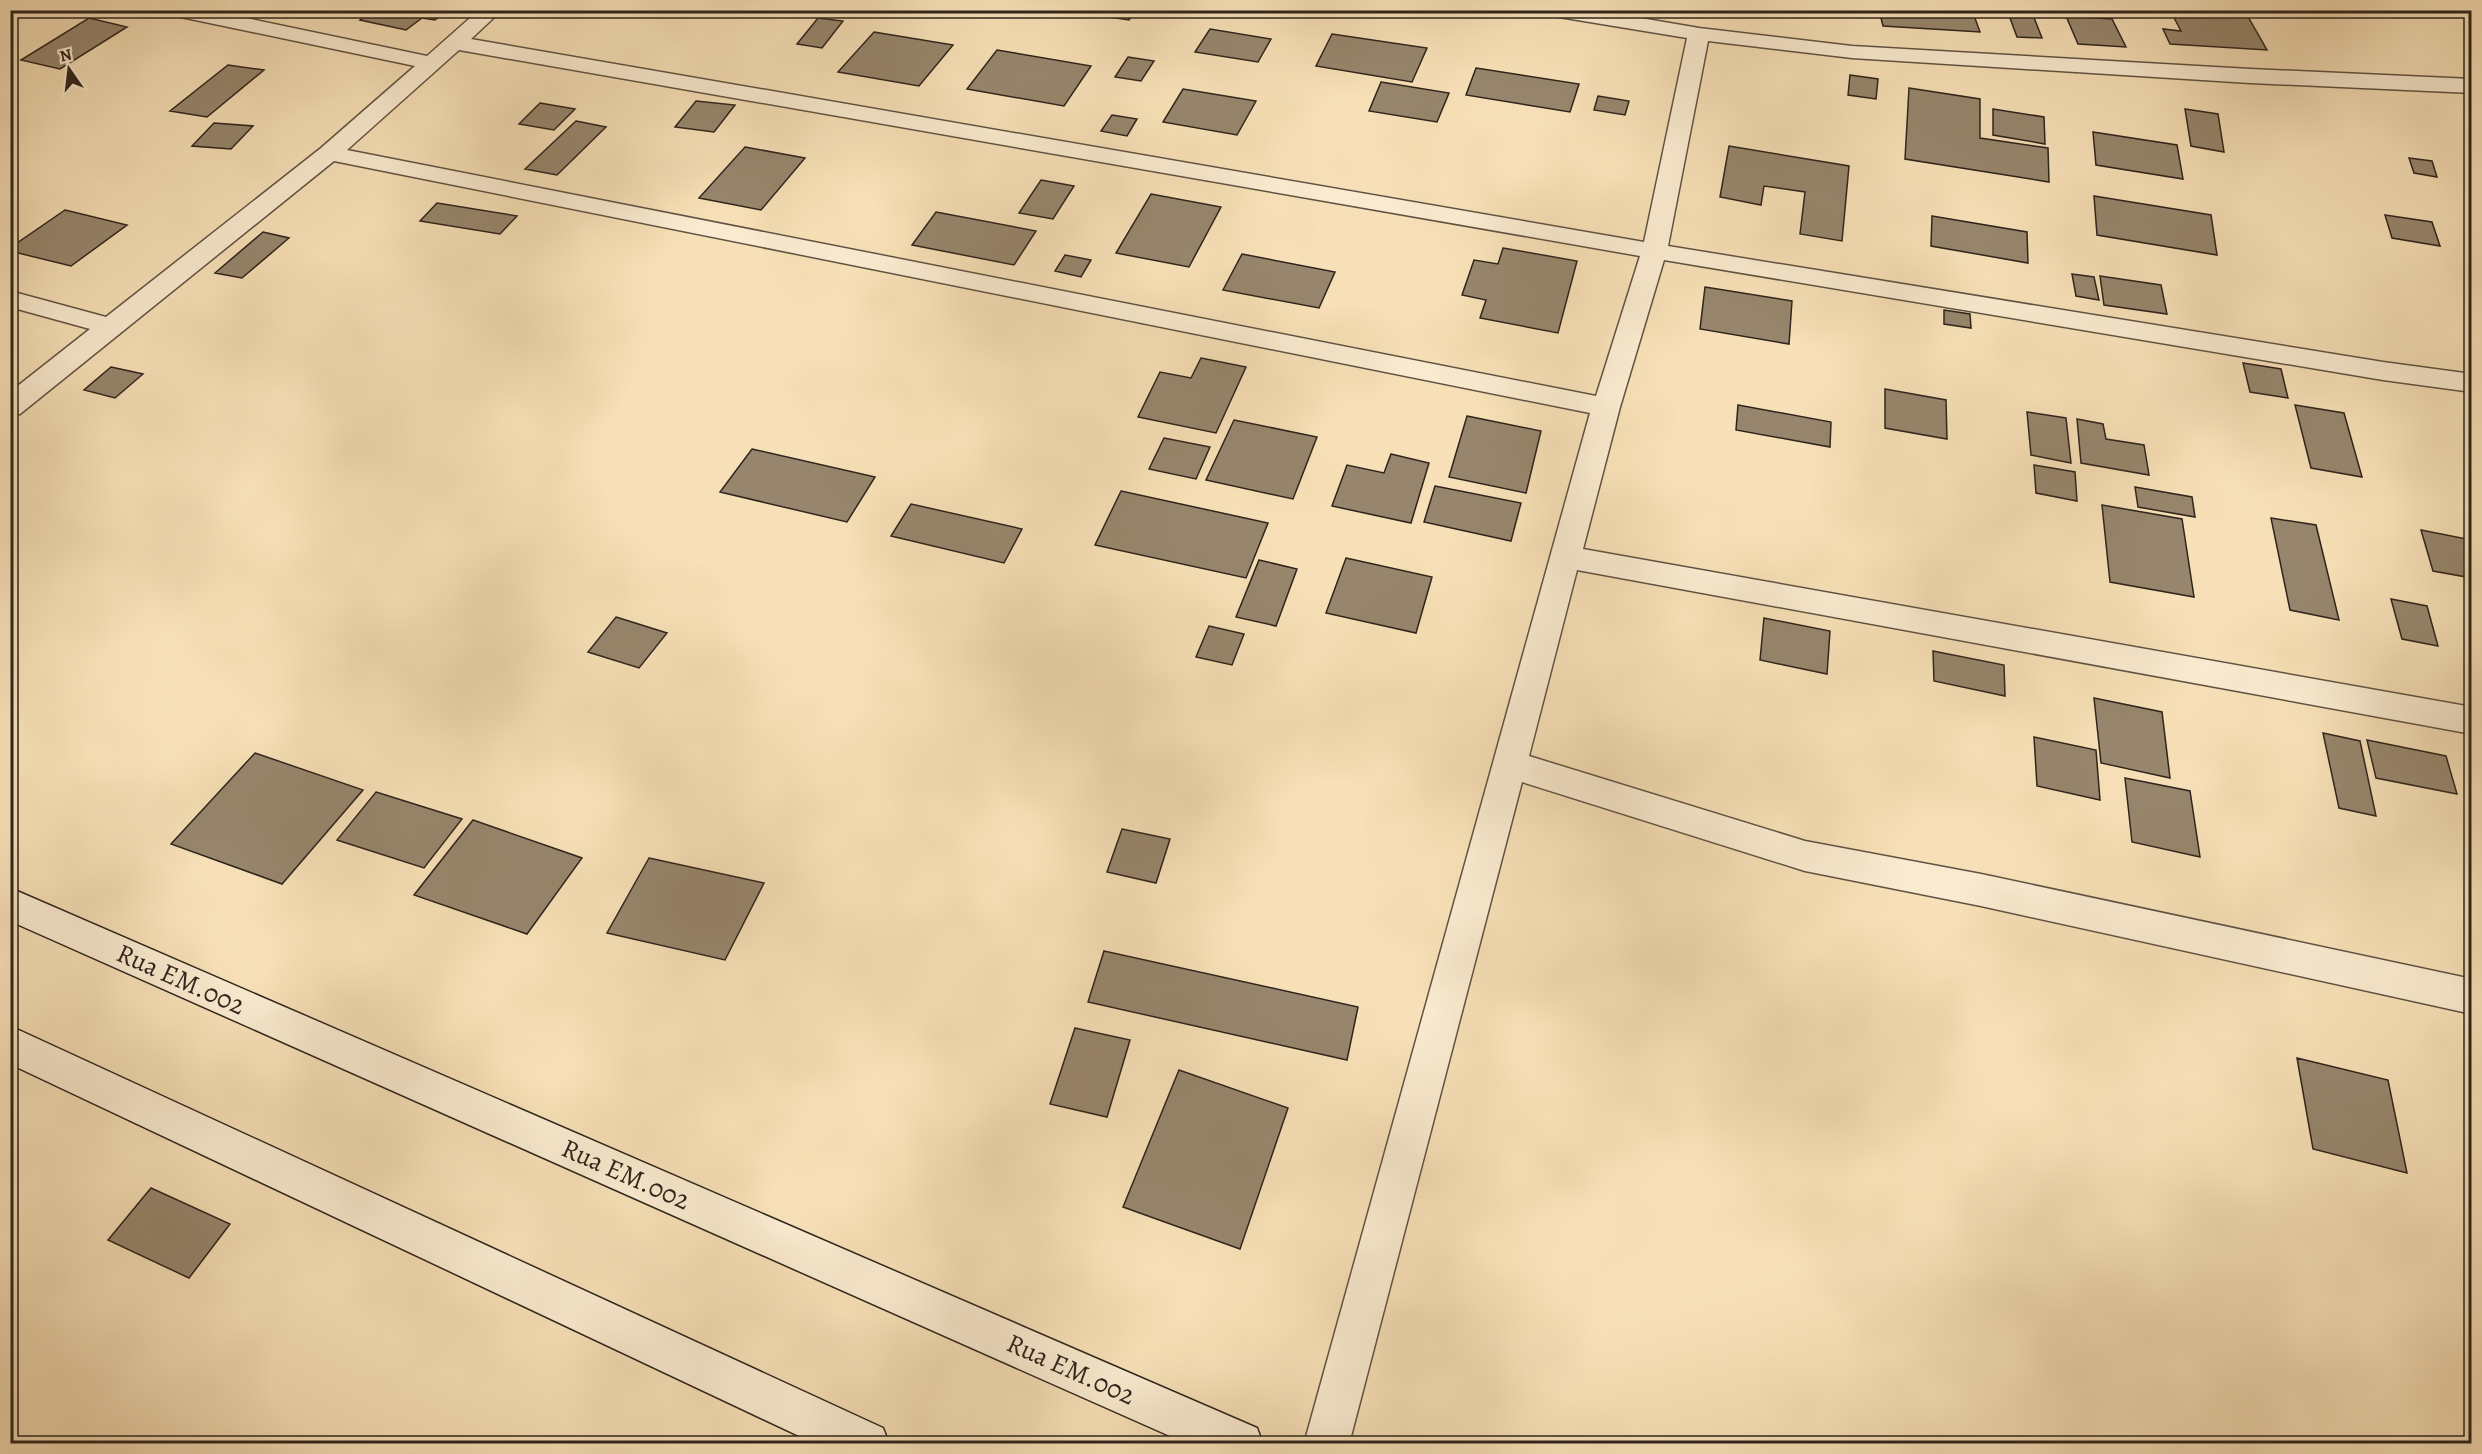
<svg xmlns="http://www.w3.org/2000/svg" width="2482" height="1454" viewBox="0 0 2482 1454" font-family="Alegreya,serif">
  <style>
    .building { fill: #97866d; stroke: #2e241c; stroke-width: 1.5 }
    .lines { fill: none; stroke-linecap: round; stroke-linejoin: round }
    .street-casing { stroke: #605343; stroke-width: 3 }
    .secondary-casing { stroke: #2e241c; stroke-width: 3 }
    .street { fill: #faebd0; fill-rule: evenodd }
    .secondary { fill: #faebd0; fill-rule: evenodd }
    .labels { text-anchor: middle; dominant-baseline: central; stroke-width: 4.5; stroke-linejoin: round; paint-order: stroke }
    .near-street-label { font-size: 27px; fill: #2e241c; stroke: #faebd0 }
  </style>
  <rect width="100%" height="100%" fill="#f7e0b7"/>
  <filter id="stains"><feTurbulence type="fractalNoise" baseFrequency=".00333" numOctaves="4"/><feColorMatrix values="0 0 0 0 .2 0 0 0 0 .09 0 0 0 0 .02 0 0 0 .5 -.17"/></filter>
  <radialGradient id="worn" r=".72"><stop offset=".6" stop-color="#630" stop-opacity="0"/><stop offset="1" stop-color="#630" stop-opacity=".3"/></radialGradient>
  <!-- building -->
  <path class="building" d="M373,10h75l-13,10 -13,-2 -16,12 -46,-10z
    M1060,10h75l-6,10z
    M1879,10h93l8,22 -97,-6z
    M2007,10h24l11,28 -25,-1z
    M2170,10l77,5 20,35 -97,-6 -7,-15 18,2z
    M2066,16l46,3 14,28 -48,-3z
    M89,18l38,9 -67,42 -39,-9z
    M818,18l25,3 -21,27 -25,-4z
    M1210,29l61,10 -13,23 -63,-10z
    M874,32l79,13 -34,41 -81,-14z
    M1332,34l95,14 -15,34 -96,-16z
    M997,50l94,16 -27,40 -97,-17z
    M1128,57l26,4 -13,20 -26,-4z
    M228,65l36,5 -57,47 -37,-6z
    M1476,68l103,16 -9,28 -104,-17z
    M1850,75l28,4 -2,20 -28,-4z
    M1381,82l68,11 -12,29 -68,-11z
    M1909,88l71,11v39l68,10 1,34 -144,-23z
    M1183,89l73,12 -19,34 -74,-13z
    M1598,96l31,5 -4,14 -31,-5z
    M696,101l39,4 -21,27 -39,-5z
    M540,103l35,6 -21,21 -35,-6z
    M1993,109l51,8 1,27 -52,-9z
    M2185,109l33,5 6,38 -33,-6z
    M1112,115l25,4 -10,17 -26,-5z
    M576,121l30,6 -49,48 -32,-6z
    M214,123l39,3 -22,23 -39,-3z
    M2093,132l84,13 6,34 -87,-14z
    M1729,146l120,20 -7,75 -42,-7 5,-42 -41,-6 -3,19 -41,-8z
    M745,147l60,11 -44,52 -62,-12z
    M2409,158l23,3 5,16 -23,-4z
    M1041,180l33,6 -21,33 -34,-6z
    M1151,194l70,13 -32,60 -73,-14z
    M2094,196l117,19 6,40 -120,-20z
    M437,203l80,13 -17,18 -80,-13z
    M65,210l62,15 -56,41 -61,-15v-3z
    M936,212l100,19 -22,34 -102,-20z
    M2385,215l47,7 8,24 -48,-8z
    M1932,216l95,16 1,31 -97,-17z
    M263,232l26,6 -47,40 -27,-5z
    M1503,248l74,13 -19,72 -78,-15 6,-18 -24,-5 12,-35 24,4z
    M1242,254l93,18 -16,36 -96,-18z
    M1065,255l26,5 -10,17 -26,-6z
    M2072,274l22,3 5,23 -23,-4z
    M2100,276l61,9 6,29 -63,-9z
    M1705,287l87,14 -3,43 -89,-15z
    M1944,310l26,4 1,14 -27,-4z
    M1201,358l45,9 -30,66 -78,-16 22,-45 31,6z
    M2243,363l38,6 7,29 -38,-6z
    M111,367l32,7 -28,24 -31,-8z
    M1885,389l61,11 1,39 -62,-11z
    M1738,405l93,17 -1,25 -94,-17z
    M2295,405l49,8 18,64 -51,-9z
    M2027,412l39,6 5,45 -40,-8z
    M1467,416l74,15 -15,62 -77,-16z
    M2077,419l26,5 3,15 38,6 5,30 -68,-12z
    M1234,420l83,17 -24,62 -87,-19z
    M1164,438l46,9 -14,32 -47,-10z
    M752,449l123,28 -28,45 -127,-30z
    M1391,454l38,9 -18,60 -79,-17 15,-41 37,8z
    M2034,465l41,7 2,29 -41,-8z
    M1435,486l86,17 -10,38 -87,-19z
    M2135,487l57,10 3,20 -57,-10z
    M1121,491l147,32 -22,55 -151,-33z
    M911,504l111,25 -18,34 -113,-27z
    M2102,505l80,14 12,78 -84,-15z
    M2271,518l45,7 23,95 -49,-10z
    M2421,530l51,10v38l-39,-7z
    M1346,558l86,19 -16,56 -90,-20z
    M1259,560l38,9 -21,57 -40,-9z
    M2391,599l36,7 11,40 -36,-7z
    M616,617l51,16 -28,35 -51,-16z
    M1764,618l66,13 -3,43 -67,-14z
    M1209,626l35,8 -12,31 -36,-8z
    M1933,651l71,14 1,31 -71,-15z
    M2094,698l68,14 8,66 -69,-15z
    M2323,733l37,8 16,75 -37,-8z
    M2034,737l62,13 4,50 -63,-14z
    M2367,740l79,16 11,38 -81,-16z
    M255,753l108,37 -81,94 -111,-40z
    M2125,778l65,13 10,66 -68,-15z
    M376,792l86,27 -38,49 -87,-28z
    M473,820l109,38 -55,76 -113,-39z
    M1122,829l48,10 -14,44 -49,-11z
    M649,858l115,25 -39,77 -118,-27z
    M1104,951l254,56 -11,53 -259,-58z
    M1075,1028l55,12 -23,77 -57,-13z
    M2297,1058l91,22 19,93 -94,-24z
    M1179,1070l109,38 -48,141 -117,-42z
    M151,1188l79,36 -41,54 -81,-38z"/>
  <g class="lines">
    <defs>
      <path id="street" d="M166,10h42l219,46 52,-46h23l-31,29 1173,203 43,-204 -134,-22 -7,-2 -3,-4h51l105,18 153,18 398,23 222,10v14l-222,-10 -398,-25 -144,-17 -40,205 715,116 89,12v18l-89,-12 -719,-120 -44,147 -37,142 889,158v27l-895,-164 -48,186 276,85 176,33 491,105v35l-491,-108 -176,-35 -283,-89 -173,662h-45l286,-1031 -1256,-252 -314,253 -10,2v-24l80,-63 -80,-22v-16l96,26 215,-169 94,-82 -239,-50 -7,-2zM459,50l1181,206 -44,140 -1249,-246z"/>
      <path id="secondary" d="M10,888l1247,540 6,16h-75l-1178,-523z
        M10,1026l873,402 6,16h-73l-806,-380z"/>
    </defs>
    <!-- street casing -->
    <use href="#street" class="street-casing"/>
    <!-- secondary casing -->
    <use href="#secondary" class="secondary-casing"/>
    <!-- street -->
    <use href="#street" class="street"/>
    <!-- secondary -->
    <use href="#secondary" class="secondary"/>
  </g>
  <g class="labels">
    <!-- near-street labels -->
    <g class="near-street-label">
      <text transform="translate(181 979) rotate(24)">Rua EM.002</text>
      <text transform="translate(626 1174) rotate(24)">Rua EM.002</text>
      <text transform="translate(1071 1369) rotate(24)">Rua EM.002</text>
    </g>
  </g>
  <!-- margin -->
  <rect width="2482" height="1454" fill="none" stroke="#f7e0b7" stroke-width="36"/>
  <rect x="12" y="12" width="2458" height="1430" fill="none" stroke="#2e241c" stroke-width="3"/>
  <rect x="18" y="18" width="2446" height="1418" fill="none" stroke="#2e241c" stroke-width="1.5"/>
  <!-- north arrow -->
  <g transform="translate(69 69) rotate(346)" stroke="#faebd0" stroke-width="4.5" paint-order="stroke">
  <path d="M0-4.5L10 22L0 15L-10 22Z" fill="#2e241c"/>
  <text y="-9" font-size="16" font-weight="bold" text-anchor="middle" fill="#2e241c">N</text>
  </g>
  <rect width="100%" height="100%" filter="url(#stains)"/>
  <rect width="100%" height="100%" fill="url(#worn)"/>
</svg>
